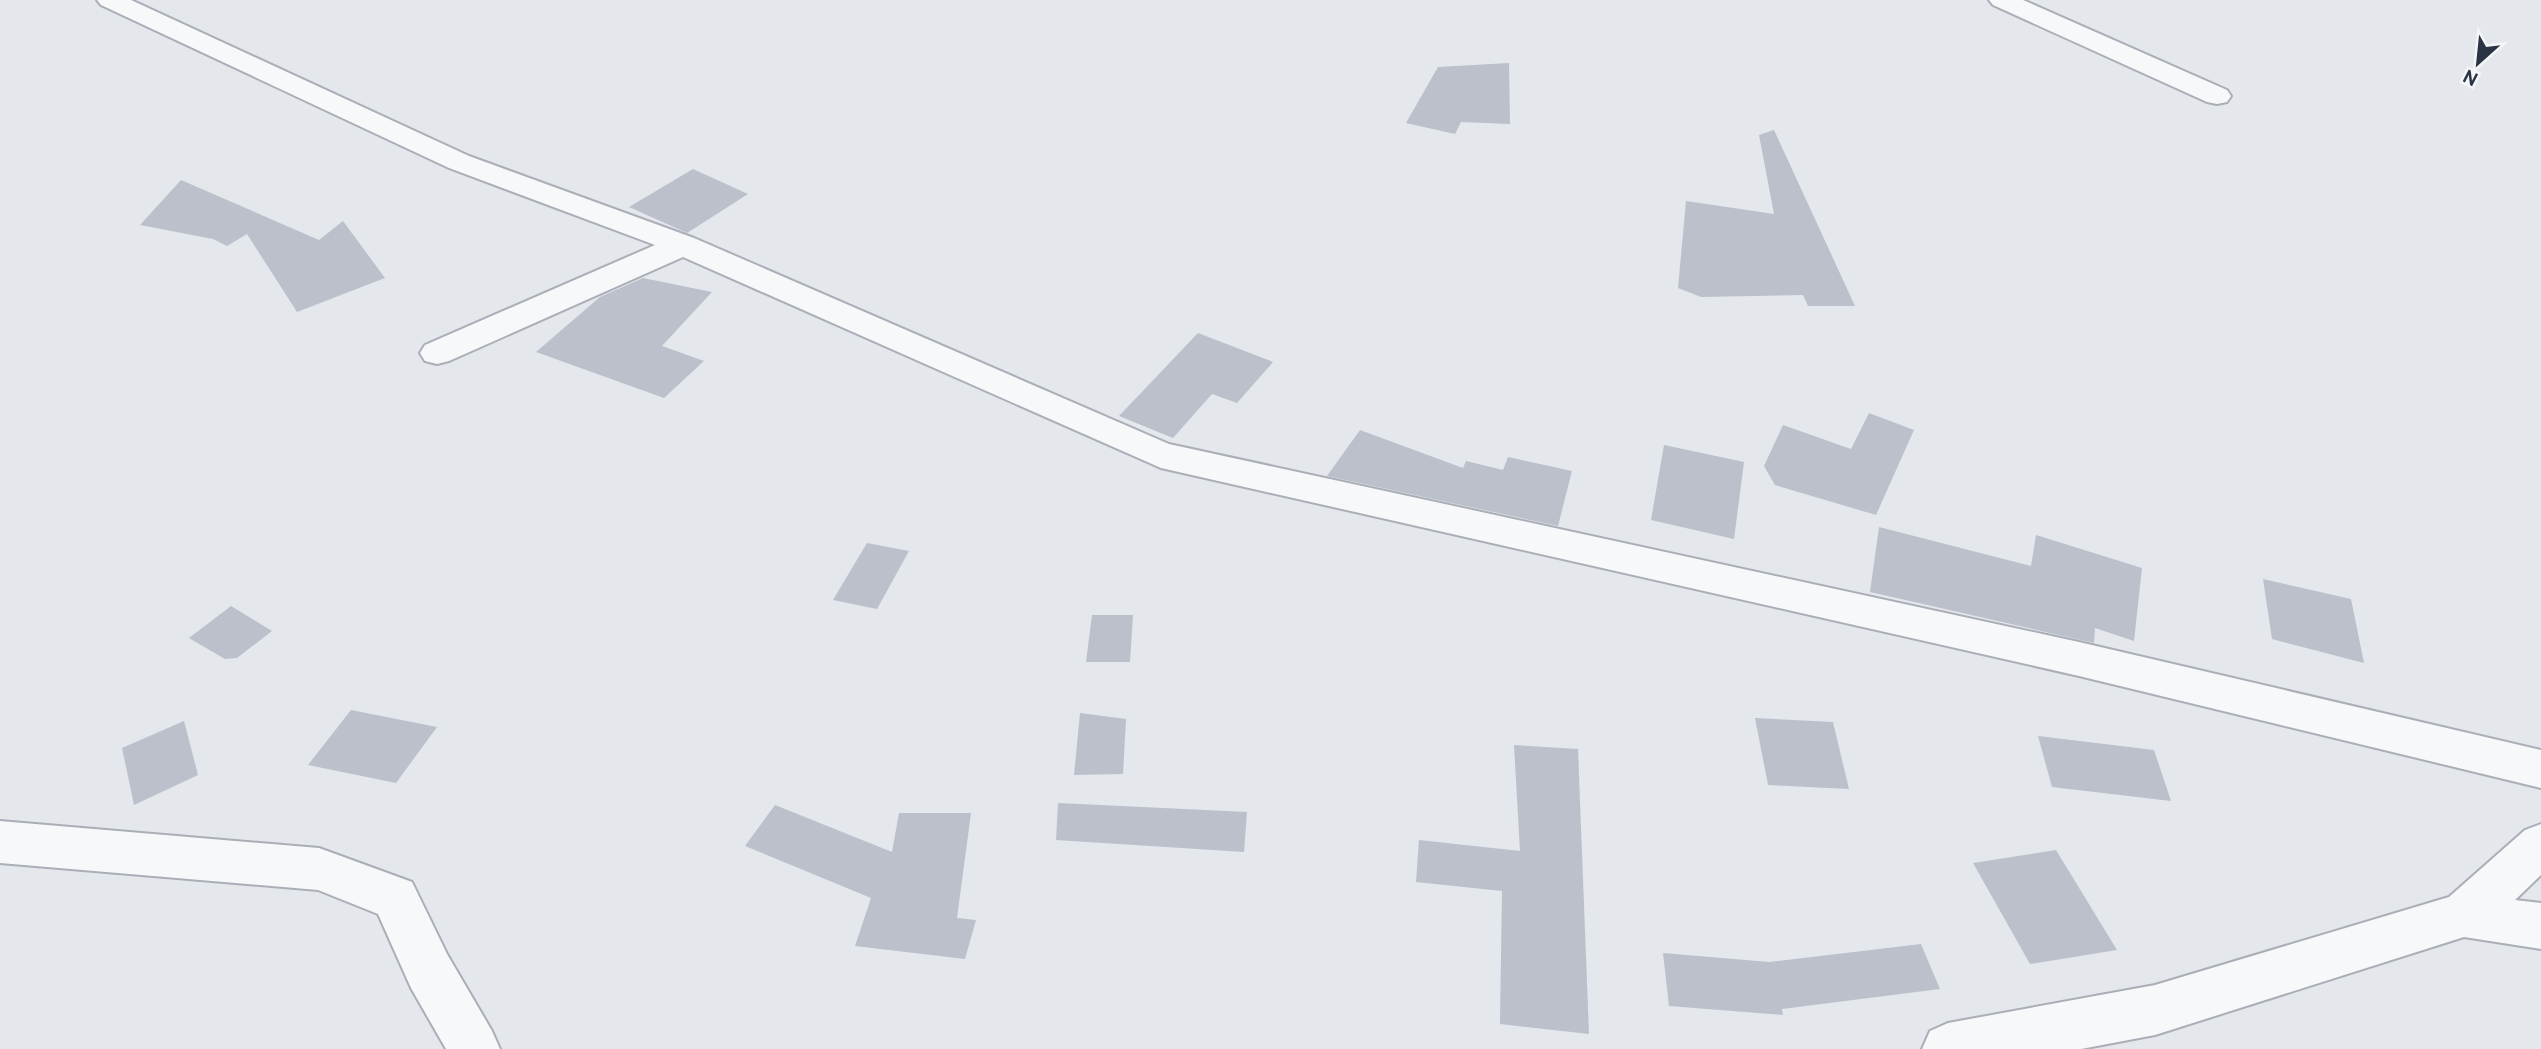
<svg xmlns="http://www.w3.org/2000/svg" width="2541" height="1049" viewBox="0 0 2541 1049" font-family="Overpass,sans-serif">
  <style>
    .building { fill: #bbc0ca }
    .lines { fill: none; stroke-linecap: round; stroke-linejoin: round }
    .minor-casing { stroke: #a9aeb7; stroke-width: 4 }
    .minor { fill: #f7f8fa; fill-rule: evenodd }
  </style>
  <rect width="100%" height="100%" fill="#e4e7ec"/>
  <!-- building -->
  <path class="building" d="M1509,63l1,61 -49,-2 -6,12 -49,-11 32,-56z
    M1774,130l81,176h-47l-5,-11 -102,2 -23,-9 8,-87 88,13 -15,-79z
    M693,169l55,25 -61,39 -58,-26z
    M181,180l138,60 24,-19 42,57 -88,34 -50,-78 -20,12 -14,-7 -73,-14z
    M643,278l69,14 -50,54 42,15 -40,37 -128,-46 64,-55z
    M1198,333l75,29 -36,41 -25,-9 -39,44 -54,-22z
    M1869,413l45,17 -38,85 -101,-30 -11,-19 19,-41 68,24z
    M1360,430l103,38 3,-7 37,9 5,-13 64,14 -14,55 -231,-50z
    M1664,445l80,17 -10,77 -83,-19z
    M1879,527l152,39 5,-31 106,33 -8,73 -39,-13 -1,15 -224,-51z
    M867,543l42,8 -32,58 -44,-9z
    M2263,579l88,20 13,64 -92,-24z
    M231,606l41,25 -35,27 -12,1 -36,-21z
    M1092,615h41l-3,47h-44z
    M351,710l86,17 -41,56 -88,-18z
    M1080,713l46,6 -3,55 -49,1z
    M1755,718l78,4 16,67 -81,-4z
    M184,721l14,54 -64,30 -12,-57z
    M2038,736l116,14 17,51 -119,-14z
    M1514,745l64,4 11,285 -89,-10 2,-133 -86,-9 3,-42 101,11z
    M1058,803l189,9 -3,40 -188,-12z
    M775,805l117,47 7,-39h72l-14,105 19,2 -11,39 -110,-13 16,-48 -126,-52z
    M2056,850l61,100 -87,14 -57,-101z
    M1921,944l19,45 -158,20 1,6 -114,-9 -6,-53 106,9z"/>
  <g class="lines">
    <defs>
      <path id="minor" d="M97,0h34l338,156 225,82 475,206 910,198 462,108v38l-462,-112 -918,-208 -478,-211 -234,104 -12,3 -12,-3 -5,-8 5,-8 230,-100 -206,-77 -348,-163z
        M1989,0h34l204,90 4,6 -4,6 -10,2 -10,-2 -214,-97z
        M0,821l319,27 93,34 35,72 45,77 8,18h-54l-35,-61 -33,-74 -60,-24 -318,-27z
        M2541,824v51l-26,25 26,3v46l-77,-12 -309,98 -74,14h-159l8,-18 18,-8 207,-38 294,-88 76,-67z"/>
    </defs>
    <!-- minor casing -->
    <use href="#minor" class="minor-casing"/>
    <!-- minor -->
    <use href="#minor" class="minor"/>
  </g>
  <!-- north arrow -->
  <g transform="translate(2478 63) rotate(207)" stroke="#f4f6f9" stroke-width="5" paint-order="stroke">
  <path d="M0-5L12 26L0 18L-12 26Z" fill="#2b3445"/>
  <text y="-10" font-size="19" font-weight="bold" text-anchor="middle" fill="#2b3445">N</text>
  </g>
</svg>
